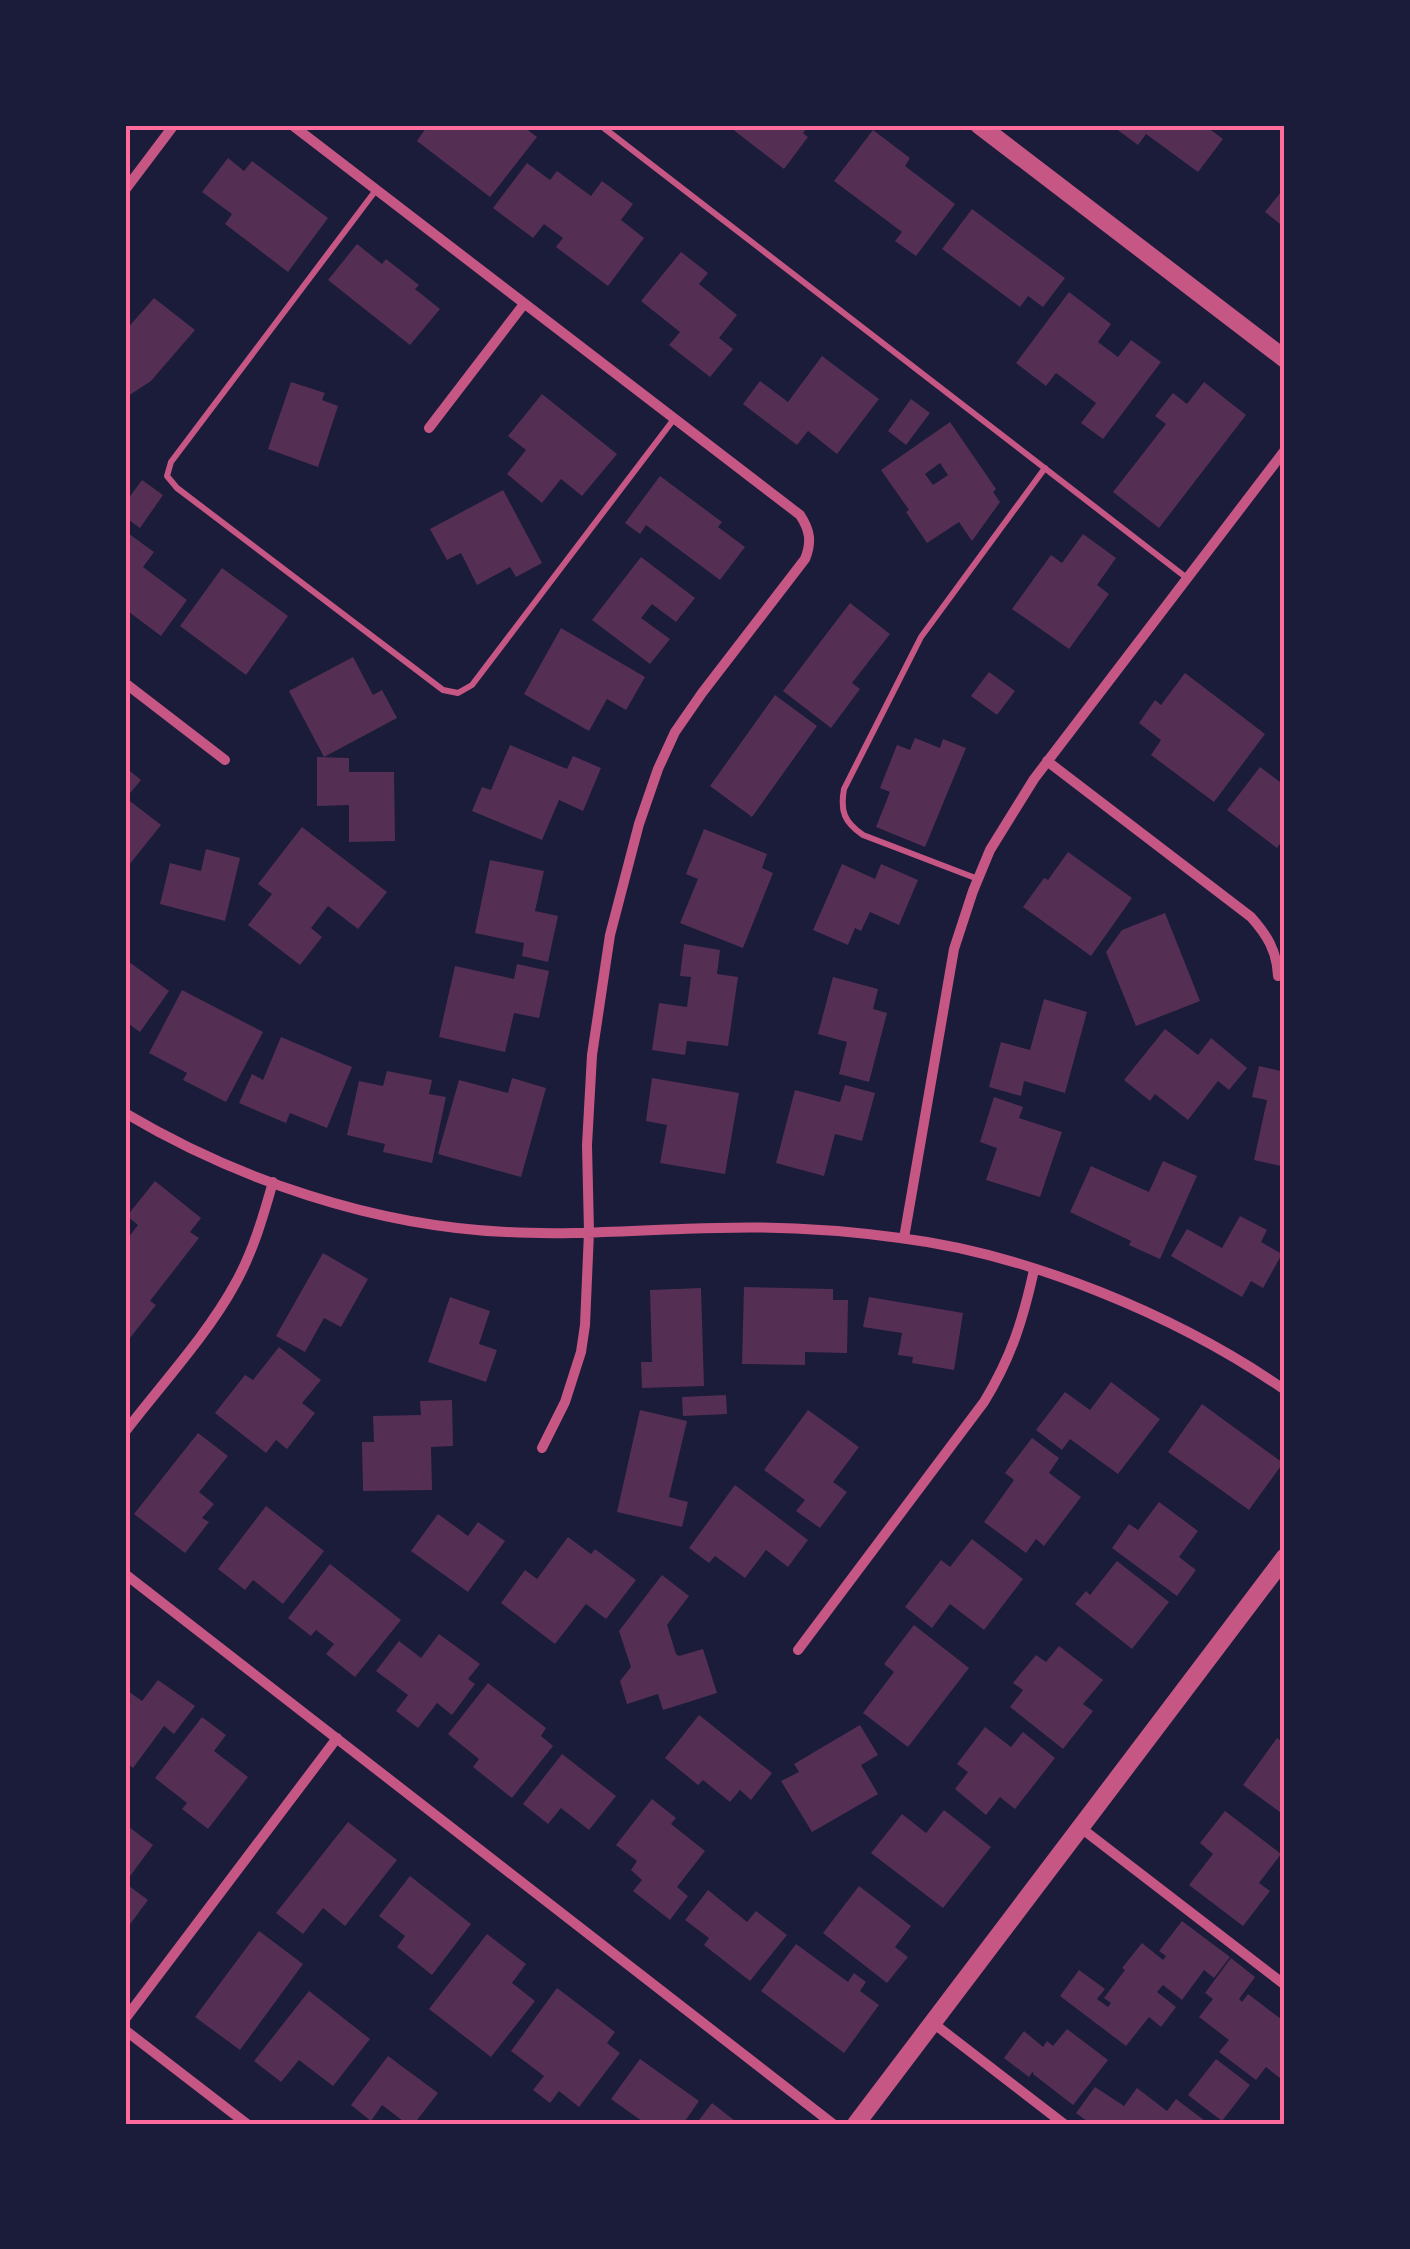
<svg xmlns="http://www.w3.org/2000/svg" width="1410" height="2249" viewBox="0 0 1410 2249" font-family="Inter,sans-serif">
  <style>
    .building { fill: #542f53; fill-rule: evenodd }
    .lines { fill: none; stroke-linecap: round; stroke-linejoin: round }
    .service { stroke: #c65784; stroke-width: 6 }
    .minor { stroke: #c65784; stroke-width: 10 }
    .tertiary { stroke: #c65784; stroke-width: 18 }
    .neatline { fill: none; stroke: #ff6b9d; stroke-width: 4 }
  </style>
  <rect width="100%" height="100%" fill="#1b1b3a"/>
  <!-- building -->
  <path class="building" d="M422,125h99l16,12 -47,60 -73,-56 9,-13z
    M727,125h82l-6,8 5,4 -24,32z
    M1111,125h98l-2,2 16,12 -25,33 -52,-38 -8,11z
    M873,130l37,28 -5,8 50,38 -39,52 -21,-15 7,-9 -68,-51z
    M228,158l16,13 8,-10 76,57 -40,54 -63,-48 7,-10 -30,-22z
    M527,163l23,17 7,-9 34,25 11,-15 31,23 -12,16 23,18 -36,48 -52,-39 7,-9 -19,-14 -11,14 -40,-30z
    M1285,187v41l-20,-16z
    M972,209l93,69 -22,29 -15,-11 -8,11 -78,-58z
    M357,244l25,20 4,-5 33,26 -4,4 25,20 -30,36 -82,-65z
    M681,252l27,21 -9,11 38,31 -18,23 14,11 -23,28 -41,-32 11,-13 -39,-31z
    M1069,292l42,32 -13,18 20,15 13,-17 30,22 -58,77 -22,-16 15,-20 -40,-30 -10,13 -30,-23z
    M154,298l41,32 -44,51 -26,17v-67z
    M822,356l57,43 -42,55 -29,-23 -11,14 -54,-41 17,-23 28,21z
    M291,382l34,11 -3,7 16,6 -20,61 -50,-18z
    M1204,382l42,33 -87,113 -46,-36 53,-68 -11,-8 18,-23 14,11z
    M542,394l75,60 -35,42 -21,-17 -19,24 -35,-29 19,-24 -18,-14z
    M911,399l19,14 -24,32 -18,-14z
    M950,422l46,67 -3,3 7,10 -28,39 -13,-19 -32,21 -21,-31 3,-2 -28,-40zM940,463l8,12 -15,10 -8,-11z
    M660,476l62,46 -4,5 27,20 -25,33 -74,-55 -6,9 -15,-11z
    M142,480l21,15 -23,33 -15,-11v-14z
    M503,490l39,73 -26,14 -6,-10 -33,18 -16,-32 -14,7 -17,-31z
    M125,531l29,21 -11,15 44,33 -26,36 -36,-27z
    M1083,534l33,24 -19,27 12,9 -40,55 -57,-40 39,-54 11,8z
    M641,557l54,41 -19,24 -24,-18 -11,14 29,21 -20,25 -58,-44z
    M222,568l66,48 -42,59 -66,-49z
    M850,603l40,31 -38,49 8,6 -29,39 -48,-37z
    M561,628l84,49 -19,33 -19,-11 -18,32 -65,-37z
    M353,657l20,38 9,-5 15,28 -73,39 -35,-66z
    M989,672l26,19 -18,24 -26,-19z
    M1185,673l80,61 -51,68 -63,-47 10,-15 -22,-17 16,-23 6,5z
    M775,695l42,31 -65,91 -42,-31z
    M915,738l25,10 3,-9 23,9 -41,99 -49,-20 14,-35 -10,-4 17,-43 13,5z
    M510,745l57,24 6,-13 28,12 -18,43 -24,-11 -17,40 -70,-29 10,-24 9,3z
    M317,757l32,1v14h45l1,69 -46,1v-37l-32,1z
    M125,767l16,13 -15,18 35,27 -36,45z
    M1260,767l25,19v51l-8,11 -50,-38z
    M302,827l85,65 -29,37 -30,-23 -17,22 11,9 -22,28 -52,-40 24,-31 -14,-10z
    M704,829l63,25 -5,14 11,5 -30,75 -63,-25 18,-44 -12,-5z
    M206,849l34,9 -15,63 -65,-17 10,-41 31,8z
    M1068,852l64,46 -41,58 -68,-49 21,-29 4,2z
    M490,860l54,11 -9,40 23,5 -10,46 -26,-6 2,-13 -49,-10z
    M842,864l33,15 6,-15 37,16 -19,45 -29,-13 -9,19 -6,-3 -7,17 -35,-15z
    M1165,913l35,88 -64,25 -30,-74 16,-22z
    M684,944l36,6 -3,24 21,3 -10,69 -41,-5 -2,14 -33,-5 7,-47 28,4 4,-30 -11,-1z
    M125,959l44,32 -29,41 -15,-11z
    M517,964l32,7 -10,47 -25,-5 -9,39 -66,-15 16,-71 59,13z
    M833,977l45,12 -5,20 14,4 -18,69 -30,-8 8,-32 -29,-8z
    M182,990l81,42 -37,70 -43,-22 4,-7 -38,-20z
    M1044,999l43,13 -22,81 -41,-12 -3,15 -32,-9 12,-45 29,8z
    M1165,1029l33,26 13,-17 36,30 -18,22 -11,-9 -30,39 -33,-26 -5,7 -26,-21z
    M281,1037l71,30 -25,61 -37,-15 -4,10 -47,-20 13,-29 11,6z
    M1259,1066l26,6v95l-31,-7 13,-60 -15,-3z
    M387,1071l45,9 -3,14 17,3 -14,66 -49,-11 2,-8 -38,-9 12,-54 24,5z
    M512,1078l34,10 -25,89 -83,-23 21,-74 49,13z
    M652,1078l87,15 -14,81 -65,-11 7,-38 -21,-4z
    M845,1085l30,8 -13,48 -27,-7 -11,42 -48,-13 19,-73 45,12z
    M994,1097l29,10 -4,11 43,14 -22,65 -54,-17 11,-32 -17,-6z
    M1163,1161l34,15 -37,83 -31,-14 2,-4 -61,-29 21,-46 58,26z
    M155,1181l46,37 -11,14 9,6 -49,63 6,4 -26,33 -5,-3v-93l13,-17 -11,-9z
    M1240,1216l27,14 -6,12 21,12 -19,34 -12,-7 -9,16 -71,-41 16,-27 35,19z
    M323,1253l45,26 -27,48 -17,-9 -19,34 -29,-16z
    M744,1287l89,2v11h15l-1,53 -42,-1v13l-63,-1z
    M701,1288l3,98 -62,2 -1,-26h11l-2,-72z
    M450,1297l40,14 -11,33 18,6 -11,32 -58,-20z
    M869,1297l94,16 -9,57 -42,-7 1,-6 -15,-2 4,-22 -39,-6z
    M279,1347l42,33 -19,23 13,10 -28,36 -11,-9 -10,13 -51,-40 30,-38 8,5z
    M1111,1382l49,37 -42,55 -48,-35 -8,11 -26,-20 29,-38 25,18z
    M726,1395l1,19 -44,2 -1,-19z
    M452,1400l1,46 -22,1 1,43 -69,1 -1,-49h12l-1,-26 48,-1 -1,-14z
    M1202,1404l81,59 -34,47 -81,-58z
    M640,1410l47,11 -18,76 19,5 -6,25 -65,-15z
    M808,1410l51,37 -26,35 14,10 -27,36 -24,-17 9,-11 -41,-30z
    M198,1433l30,23 -29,36 15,12 -12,14 7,4 -24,31 -51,-39z
    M1032,1438l27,20 -10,15 32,24 -37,49 -8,-7 -10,14 -42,-31 30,-42 -9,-7z
    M735,1485l73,55 -20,27 -22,-17 -21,28 -30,-22 -6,7 -20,-15z
    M1159,1502l39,29 -19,26 17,13 -19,26 -65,-48 17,-24 9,6z
    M266,1506l58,45 -41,53 -30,-24 -8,10 -27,-21z
    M438,1514l30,22 10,-14 27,19 -37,51 -57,-41z
    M568,1537l23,17 4,-5 41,31 -30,39 -20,-15 -31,40 -54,-41 24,-33 12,9z
    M972,1539l51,40 -39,51 -34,-26 -18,24 -27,-21 36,-47 9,7z
    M1117,1561l52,41 -37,47 -57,-45 11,-13 4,4z
    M330,1564l71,56 -46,57 -29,-23 8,-10 -18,-14 -5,6 -23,-18z
    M662,1575l27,21 -22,29 9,29 3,2 24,-7 14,44 -54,17 -5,-16 -31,10 -7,-23 11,-14 -12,-36z
    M914,1625l55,43 -61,79 -45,-34 31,-41 -10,-8z
    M439,1634l41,30 -12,15 7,5 -23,31 -15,-12 -19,25 -22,-17 12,-16 -32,-24 23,-30 22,17z
    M1059,1646l44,34 -20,24 10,7 -30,38 -53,-42 13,-17 -10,-7 23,-28 10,7z
    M158,1680l37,26 -21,28 -10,-8 -31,42 -8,-6v-73l17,12z
    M488,1683l58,45 -5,8 12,10 -41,52 -39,-31 6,-8 -31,-25z
    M699,1715l73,58 -21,27 -11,-10 -10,12 -27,-22 -5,5 -33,-27z
    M202,1717l24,18 -12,16 34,26 -40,52 -26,-20 5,-6 -32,-25z
    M860,1725l18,30 -17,10 17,29 -66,38 -31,-51 18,-9 -5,-8z
    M985,1727l26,20 12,-15 32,26 -40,51 -15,-12 -14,18 -31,-26 13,-17 -11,-8z
    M1277,1738l8,6v61l-5,7 -37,-27z
    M562,1754l54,42 -27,34 -28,-22 -13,16 -25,-20z
    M652,1799l24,19 -5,6 34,27 -28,36 11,9 -18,24 -37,-29 9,-11 -11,-10 6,-9 -21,-16z
    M944,1810l47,37 -48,61 -72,-55 31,-39 24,19z
    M1225,1811l56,43 -22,29 11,8 -27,35 -54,-41 24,-31 -13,-11z
    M348,1822l49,38 -52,66 -22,-18 -20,26 -27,-21z
    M125,1824l28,21 -28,38 23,17 -23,31z
    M410,1876l61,48 -39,51 -35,-28 8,-11 -26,-20z
    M859,1886l52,40 -16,21 13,10 -21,26 -64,-50z
    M708,1890l39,32 9,-11 31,24 -37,46 -46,-36 5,-7 -24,-18z
    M1182,1921l48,36 -16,21 -10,-8 -22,30 -19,-15 -6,7 19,15 -15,20 -12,-10 -23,29 -66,-50 19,-26 26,19 -8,10 11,8 3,-4 -7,-5 21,-28 -3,-2 20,-25 21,17 3,-4 -7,-5z
    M259,1931l44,33 -63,86 -45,-33z
    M487,1934l39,30 -14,19 23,18 -44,56 -62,-48z
    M796,1944l52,38 6,-9 12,9 -6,9 19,14 -35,48 -83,-62z
    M1231,1958l24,19 -16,22 3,3 6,-8 37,28v60l-19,-15 -10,13 -37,-28 10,-12 -30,-23 14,-18 -8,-6z
    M557,1988l58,44 -8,11 13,10 -41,54 -20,-16 -9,12 -17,-13 11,-14 -33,-25z
    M309,1991l61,48 -37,47 -34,-26 -18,22 -27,-21z
    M1067,2029l41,31 -35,45 -40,-31v-3l-4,6 -25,-19 20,-27 19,16 4,-6 6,5z
    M388,2056l50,37 -24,31h-7l-25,-19 -11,16 -20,-16z
    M640,2059l59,42 -16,23h-37l-35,-25z
    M1216,2059l34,26 -28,36 -34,-26z
    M1095,2087l29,19 13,-18 30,23 9,-12 33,25h-118l-15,-11z
    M712,2103l27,21h-43z"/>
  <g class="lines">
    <!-- service -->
    <path class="service" d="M600,125l587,453
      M376,190l-205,272 -4,14 10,12 266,202 15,3 14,-8 202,-266
      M978,879l-115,-44c-19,-13 -23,-24 -19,-46l77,-152 124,-169"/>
    <!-- minor -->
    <path class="minor" d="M292,125l508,390c10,15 12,27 5,44l-103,134 -27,39 -17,37 -19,55 -29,111 -18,120 -5,90 2,87 -4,93 -4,27 -16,50 -23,46
      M125,190l49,-65
      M429,428l95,-124
      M125,683l100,77
      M1047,761l204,156c16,18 26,34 27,59
      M125,1113c113,67 249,113 381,119 71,4 141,-3 212,-4 61,-2 122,2 182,10 129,16 278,78 385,152
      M904,1238l50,-289 19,-58 17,-41 44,-71 251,-329
      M125,1432c35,-46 83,-98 110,-148 18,-32 28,-67 38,-102
      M125,1574l708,550
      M798,1650l186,-248c27,-44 39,-82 50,-132
      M1081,1828l204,157
      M125,2019l212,-281
      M933,2023l131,101
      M125,2030l122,94"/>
    <!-- tertiary -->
    <path class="tertiary" d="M979,125l306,234
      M856,2124l429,-567"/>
  </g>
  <!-- border -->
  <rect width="1410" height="2249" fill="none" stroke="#1b1b3a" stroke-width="255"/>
  <rect x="128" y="128" width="1154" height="1994" class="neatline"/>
</svg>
